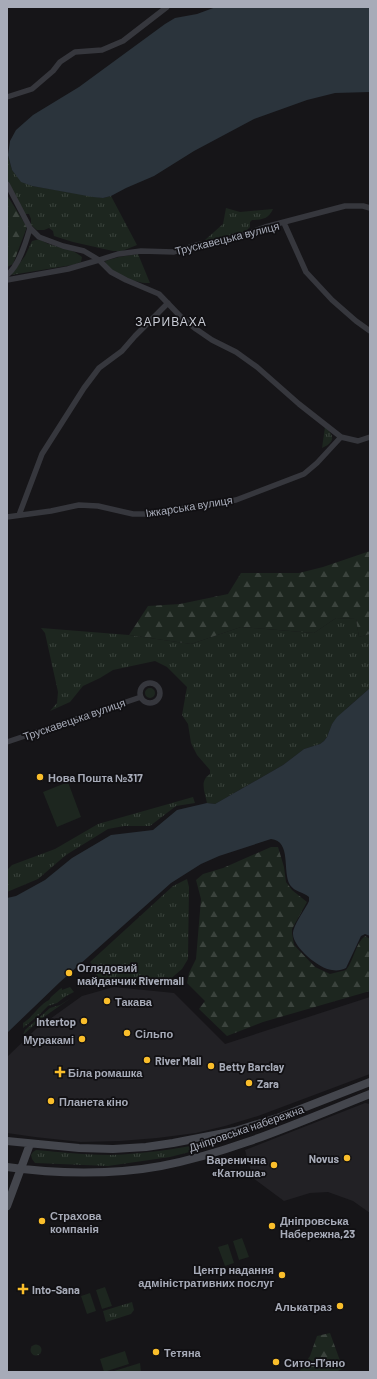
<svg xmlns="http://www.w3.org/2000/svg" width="377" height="1379" viewBox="0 0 377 1379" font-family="Barlow,sans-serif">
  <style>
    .built { fill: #222125 }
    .grass { fill: url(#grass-tufts) }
    .forest { fill: url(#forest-firs) }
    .pitch { fill: #1d261f }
    .water { fill: #2b343c }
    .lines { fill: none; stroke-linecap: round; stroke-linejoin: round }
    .street { stroke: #36373d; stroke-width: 5.5 }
    .secondary { stroke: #44464d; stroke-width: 8 }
    .poi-dot { fill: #fabe2b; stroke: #111013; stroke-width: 1.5 }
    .labels { text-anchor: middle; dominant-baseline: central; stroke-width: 3.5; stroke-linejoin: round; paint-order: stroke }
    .street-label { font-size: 11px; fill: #a7abb8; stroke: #111013 }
    .poi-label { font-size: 11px; font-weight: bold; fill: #a7abb8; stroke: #111013; text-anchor: start }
    .neighbourhood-label { font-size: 12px; letter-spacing: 1px; fill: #c8cbd4; stroke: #111013 }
  </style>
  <defs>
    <pattern id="grass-tufts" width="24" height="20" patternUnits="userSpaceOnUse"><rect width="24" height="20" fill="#1d261f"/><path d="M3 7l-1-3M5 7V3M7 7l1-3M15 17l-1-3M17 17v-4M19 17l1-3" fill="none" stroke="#3b433d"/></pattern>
    <pattern id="forest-firs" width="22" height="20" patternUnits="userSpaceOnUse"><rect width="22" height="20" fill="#1d261f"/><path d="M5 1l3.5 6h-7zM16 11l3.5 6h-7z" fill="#3b433d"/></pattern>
  </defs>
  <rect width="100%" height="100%" fill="#161518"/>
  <!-- built -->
  <path class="built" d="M114,987l60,6 51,51 145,-47v77l-112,42 -33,10 -29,7 -39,5 -37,3 -39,1 -46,-5 -28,-4v-76l29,-28 46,-33z
    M365,1103l5,1v109l-17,-12 -25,-9 -18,1 -26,8 -31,-23 -8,-28z"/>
  <!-- grass -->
  <path class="grass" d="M7,153l5,17 20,16 71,12 8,-2 26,49 -15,6h-9l-40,-9 -19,-6 -1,-5 -4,-3 -5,2h-7l-6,-5v-6l-2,-5h-4l-18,-33z
    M226,208l14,4 33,-3c-4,10 -12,11 -21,11l-2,2v5l-4,4 -29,8 -12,1 18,-16z
    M40,239c12,10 28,6 42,18l-1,5 -9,3 -61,10 14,-19 7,-15z
    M138,254l12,29c-13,1 -41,-9 -45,-22l14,-4z
    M325,427c10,9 10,15 -3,21z
    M336,618l20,1 3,18 11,-3v54l-23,20 -15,16 -5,13 -3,4 -4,3 -16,5 -21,16 -68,39 -8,-1c-2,-11 -8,-22 3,-29v-4l-13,-15 -6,-12 -3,-19 -6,-9 5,-28 -20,-20 -12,-6 -42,9 -13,8 -17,8 -13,16 -20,9 7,-8 1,-11 -13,-59 -4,-5 88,7 62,9 50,-17 73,6z
    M145 693a5 5 0 1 1 10 0a5 5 0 1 1-10 0Z
    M193,797l2,6 -19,3 -26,20h-26l-16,3 -42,26 -28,24 -31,13v-22l5,-5 43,-16 43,-25z
    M187,879l2,8 -1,72 -6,10 -14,12 -29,-1 -14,-2 -12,1 -18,5 -4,-5 8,-7 -9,-10 83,-76z
    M70,987l4,5 -8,4 -9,7 -9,3 -9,9 -16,13v-5c10,-6 16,-18 26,-23l2,-3 9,-8 2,-1v2z
    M71,998l-30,21 -18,16 2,-5 25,-22 10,-3z
    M207,1143l2,4 -39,10 -62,9 -73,-3 -3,-4 -1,-4 2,-3 3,-2c25,2 49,5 74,5 33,-1 65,-6 97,-12z
    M132,1302l2,8 -3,4 -25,8 -3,-11z
    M30.5 1350a5.5 5.5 0 1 1 11 0a5.5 5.5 0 1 1-11 0Z
    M140,1363l1,9h-30z"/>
  <!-- forest -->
  <path class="forest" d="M7,195l20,32 -14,37 -6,3z
    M370,551v83l-11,3 -3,-18 -20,-1 -22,15 -73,-6 -50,17 -62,-9 19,-29 32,-2 48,-10 13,-21h58l24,-6z
    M271,847h7l6,20 2,15 6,8 15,12 -15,27v4l2,12 21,22 15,7 16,-4c8,-10 9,-26 19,-34l5,3v52l-107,31 -36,14 -28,-27 6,-8 -18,-18 2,-10 7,-14 5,-60 -5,-19 7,-6 20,-6z
    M330,1333l13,36 -8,3h-36l11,-16 7,-20z"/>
  <!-- pitch -->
  <path class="pitch" d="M68,782l13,35 -24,10 -14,-35z
    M242,1238l7,19 -10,3 -6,-19z
    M228,1244l6,19 -9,3 -7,-19z
    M105,1287l7,19 -10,3 -6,-19z
    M90,1293l6,18 -9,3 -6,-18z
    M125,1351l4,13 -25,8 -4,-13z"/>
  <!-- water -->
  <path class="water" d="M216,7h154v85l-35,1 -28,7 -53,19 -60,32 -40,25 -28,12 -15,8 -8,2 -10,-1 -61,-11 -11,-4 -9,-12 -4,-15 2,-14 6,-11 17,-15 46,-28 86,-63 10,-6 22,-4z
    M370,688v248l-5,-2 -4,2 -15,32c-4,2 -9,3 -14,2 -13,-1 -39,-23 -39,-36 0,-9 12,-24 16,-33v-4c-6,-5 -14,-5 -19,-12 -8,-13 2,-44 -19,-46l-52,17 -18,8 -30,19 -111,99 -53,51v-135l9,-2 29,-16 27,-22 39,-23 42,-5 24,-20 30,-7 8,1 68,-39 21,-16 16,-5 4,-3 3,-4 5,-13 5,-7z"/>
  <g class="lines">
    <!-- street -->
    <path class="street" d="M7,97l25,-8 21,-18 7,-9 15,-10 27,-2 21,-9 44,-34
      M7,184l23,44c-4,14 -11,38 -23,47
      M284,223l22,49 26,28 24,21 14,10
      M30,228l9,9 24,9 21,5 15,9 19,-6 23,-3 33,1 22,-7 37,-6 32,-12 80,-21h18l7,2
      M7,280l61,-11 31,-9 12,12 15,8 33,14 22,23 15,12 16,11 24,12 21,15 42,37 42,33
      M19,515l23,-61 42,-66 15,-20 23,-17 13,-15 33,-33
      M7,517l44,-6 28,-6 19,1 35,8h15l88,-14 68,-26 13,-11 24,-26 17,4 12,-4
      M140 693a10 10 0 1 1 20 0a10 10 0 1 1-20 0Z
      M7,742l134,-45"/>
    <!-- secondary -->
    <path class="secondary" d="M7,1141l72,7 34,1 33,-2 27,-4 62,-12 45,-14 90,-35
      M7,1167c48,7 106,8 154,-1 70,-13 143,-46 209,-72
      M7,1206l23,-62"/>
  </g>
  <!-- markers -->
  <g class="poi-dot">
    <circle cx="40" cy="777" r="4"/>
    <circle cx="69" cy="973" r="4"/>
    <circle cx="107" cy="1001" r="4"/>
    <circle cx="84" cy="1021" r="4"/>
    <circle cx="127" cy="1033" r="4"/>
    <circle cx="82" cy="1039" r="4"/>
    <circle cx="147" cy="1060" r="4"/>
    <circle cx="211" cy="1066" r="4"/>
    <path d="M58 1066h4v4h4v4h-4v4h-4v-4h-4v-4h4z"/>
    <circle cx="249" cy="1083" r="4"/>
    <circle cx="51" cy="1101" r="4"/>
    <circle cx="347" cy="1158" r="4"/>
    <circle cx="274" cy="1165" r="4"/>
    <circle cx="42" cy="1221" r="4"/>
    <circle cx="272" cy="1226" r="4"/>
    <circle cx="282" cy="1275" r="4"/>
    <path d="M21 1283h4v4h4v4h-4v4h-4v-4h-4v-4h4z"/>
    <circle cx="340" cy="1306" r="4"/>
    <circle cx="156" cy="1352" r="4"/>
    <circle cx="276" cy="1362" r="4"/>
  </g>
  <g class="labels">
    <!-- street labels -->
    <g class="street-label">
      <text transform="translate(227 238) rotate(-14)">Трускавецька вулиця</text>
      <text transform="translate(189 506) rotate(-9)">Іжкарська вулиця</text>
      <text transform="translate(74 719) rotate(-19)">Трускавецька вулиця</text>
      <text transform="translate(246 1128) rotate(-19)">Дніпровська набережна</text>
    </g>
    <!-- poi labels -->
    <g class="poi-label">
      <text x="48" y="777">Нова Пошта №317</text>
      <text x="77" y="967">Оглядовий<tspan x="77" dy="13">майданчик Rivermall</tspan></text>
      <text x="115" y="1001">Такава</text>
      <text x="76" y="1021" text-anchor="end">Intertop</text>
      <text x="135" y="1033">Сільпо</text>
      <text x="74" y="1039" text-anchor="end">Муракамі</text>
      <text x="155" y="1060">River Mall</text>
      <text x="219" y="1066">Betty Barclay</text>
      <text x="68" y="1072">Біла ромашка</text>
      <text x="257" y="1083">Zara</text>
      <text x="59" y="1101">Планета кіно</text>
      <text x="339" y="1158" text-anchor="end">Novus</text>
      <text x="266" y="1159" text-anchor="end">Варенична<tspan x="266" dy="13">«Катюша»</tspan></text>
      <text x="50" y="1215">Страхова<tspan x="50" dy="13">компанія</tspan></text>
      <text x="280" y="1220">Дніпровська<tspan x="280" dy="13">Набережна,23</tspan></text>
      <text x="274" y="1269" text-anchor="end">Центр надання<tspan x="274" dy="13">адміністративних послуг</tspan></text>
      <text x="32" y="1289">Into-Sana</text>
      <text x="332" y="1306" text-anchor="end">Алькатраз</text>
      <text x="164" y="1352">Тетяна</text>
      <text x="284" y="1362">Сито-П’яно</text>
    </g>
    <!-- neighbourhood labels -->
    <g class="neighbourhood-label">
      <text x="171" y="321">ЗАРИВАХА</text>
    </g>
  </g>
  <!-- border -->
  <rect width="377" height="1379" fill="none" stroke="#a7abb8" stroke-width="16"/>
</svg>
